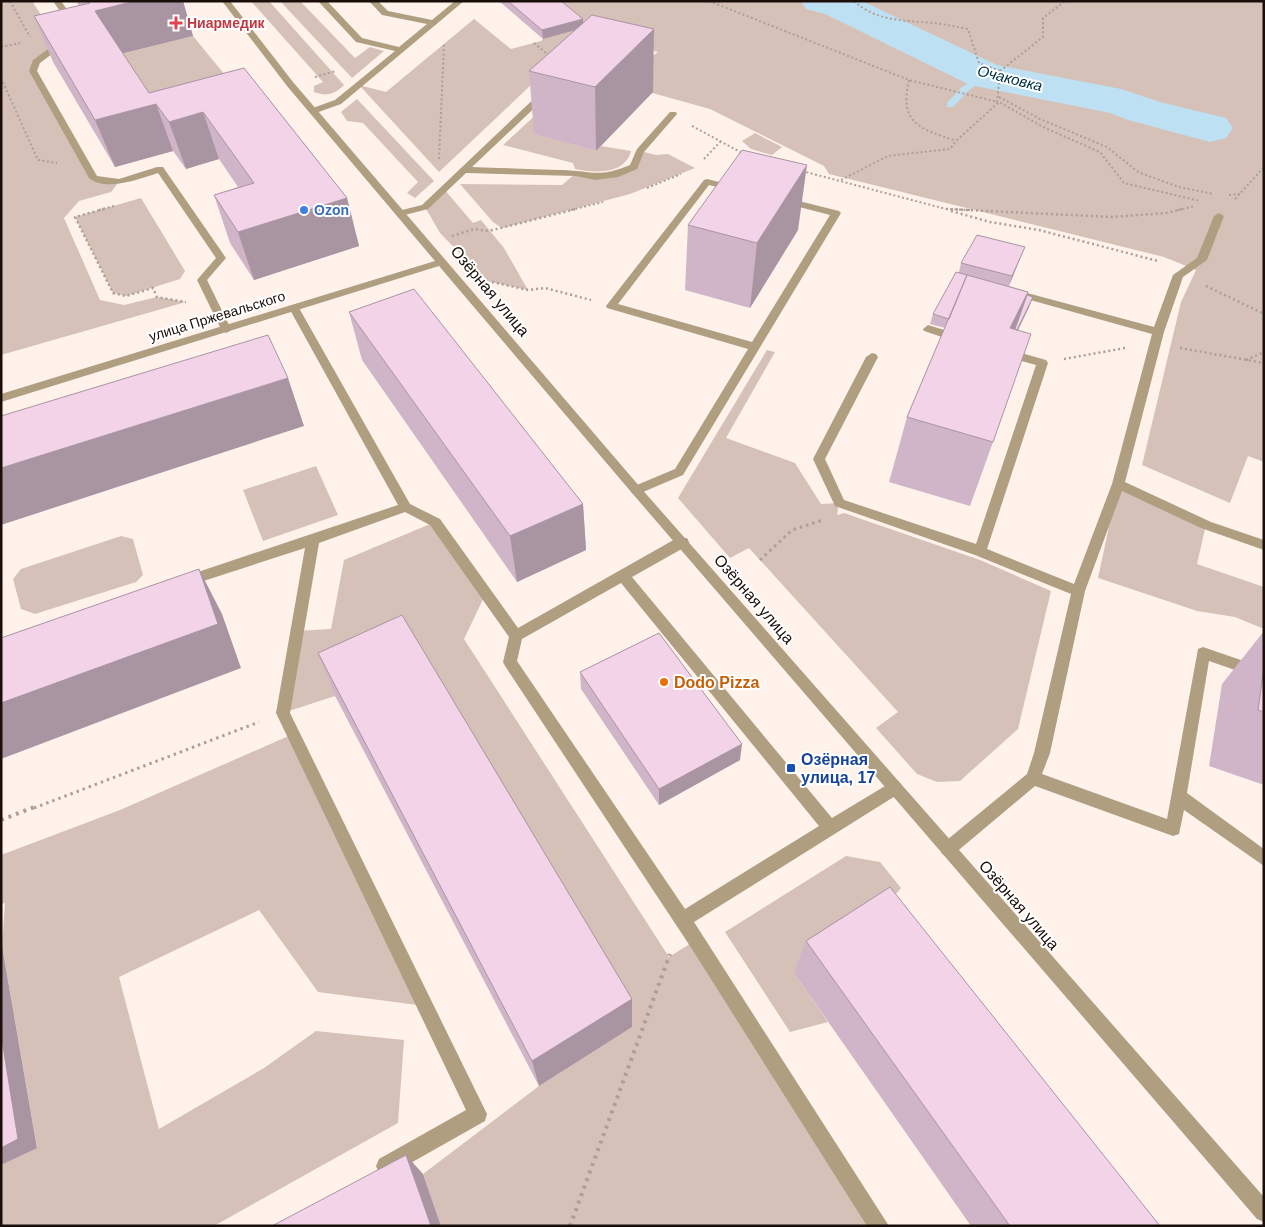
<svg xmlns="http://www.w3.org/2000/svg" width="1265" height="1227" viewBox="0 0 1265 1227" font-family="Arial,sans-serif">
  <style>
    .green { fill: #d5c1b7 }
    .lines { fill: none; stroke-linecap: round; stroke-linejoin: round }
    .stream { fill: #bee0f3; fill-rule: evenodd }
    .river { fill: #bee0f3; fill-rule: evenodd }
    .path-far3 { stroke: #ab9f98; stroke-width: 2; stroke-dasharray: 2 2.5; stroke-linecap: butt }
    .path-far2 { stroke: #ab9f98; stroke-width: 2.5; stroke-dasharray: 2 3; stroke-linecap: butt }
    .path-far1 { stroke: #ab9f98; stroke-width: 3; stroke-dasharray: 2.5 4; stroke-linecap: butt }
    .path { stroke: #ab9f98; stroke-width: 4; stroke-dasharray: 3 5; stroke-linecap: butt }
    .service { fill: #af9e80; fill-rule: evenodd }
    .tertiary { fill: #af9e80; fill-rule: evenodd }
    .wall { fill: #d0b5c8 }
    .shaded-wall { fill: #a994a2 }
    .building { fill: #f2d3e8; stroke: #a994a2 }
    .health-dot { fill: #e0444e; stroke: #fff; stroke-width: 2 }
    .shop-dot { fill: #3f7fe0; stroke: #fff; stroke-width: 2 }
    .food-dot { fill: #e8710a; stroke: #fff; stroke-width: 2 }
    .transit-dot { fill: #1a4fb4; stroke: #fff; stroke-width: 2 }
    .labels { text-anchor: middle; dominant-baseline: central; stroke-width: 4; stroke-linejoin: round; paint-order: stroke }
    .far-health-label { font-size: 14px; font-weight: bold; fill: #be3a42; stroke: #fff; text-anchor: start }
    .far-shop-label { font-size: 14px; font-weight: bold; fill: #366cbe; stroke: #fff; text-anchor: start }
    .far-street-label { font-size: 14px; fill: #190e09; stroke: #fff }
    .far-water-label { font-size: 15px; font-style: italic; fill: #002e41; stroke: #fff }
    .street-label { font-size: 16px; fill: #190e09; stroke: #fff }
    .food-label { font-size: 16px; font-weight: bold; fill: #c56008; stroke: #fff; text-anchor: start }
    .transit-label { font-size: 16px; font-weight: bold; fill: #164399; stroke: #fff; text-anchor: start }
  </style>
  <rect width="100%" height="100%" fill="#fff2eb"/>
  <!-- green -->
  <path class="green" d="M1,1h31l28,43 -16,11 -11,16 61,106 25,5 -8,10 -32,9 -15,17 36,82 24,5 33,-8 29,5 -185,53z
    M251,1h18l75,84c-9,9 -17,12 -30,7v-6l9,-4z
    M280,1h20l55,57 15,-11 14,4 -32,27z
    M551,1h713v461l-16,-6 -18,47 -88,-38 39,-163 15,-32 -32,-13 -335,-83 -5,-8 -114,-57 -94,-26 42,-31 -74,-17 -145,137 -80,-87 27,7 88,-73 37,30 30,-8 2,-2z
    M193,36l64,78 -91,25 -54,-83z
    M357,99l77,82 -19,17 -8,-5 11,-11 -55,-59 -16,-2 -6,-9z
    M542,109l-7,25 61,17 5,-5 30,5c-6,24 -37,22 -56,18l-2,-6 -70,-18z
    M755,133l27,14 -10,8 -21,-6 -9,-8z
    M640,151l16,4 12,-1 27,14 -65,26 -128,34 -9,-6 -33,-38 102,1 14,-12 19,4 39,-10z
    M444,189l29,34 8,-3 23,28 24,42 -41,-9 -47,-48 -15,-26z
    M141,198l44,73 -5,8 -54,17 -13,-3 -38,-76z
    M767,350l8,2 -49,86 69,25 26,41 18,-1 -2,12 7,-2 136,47 71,31 -33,138 -58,52 -23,1 -20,-8 -41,-46 22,-16 -149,-164 -19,10 -52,-60z
    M316,466l22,49 -75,26 -20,-51z
    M1118,484l88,41 -9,39 67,23v42l-29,-12 -38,-6 -99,-33z
    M435,522l51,71 -22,46 205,318 27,-17 183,286h-438l-18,-52 116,-88 93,-59 -297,-331 -52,17 13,-82 35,-2 13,-69z
    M121,536l12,3 10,36 -7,7 -101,32 -14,-5 -8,-30 8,-10z
    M293,734l132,272 -107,-14 -59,-82 -140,67 40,152 105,-61 52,-37 88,9 -6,83 -184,103h-213v-61l36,-18 -35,-201 3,-43 -4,1v-49l119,-45z
    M846,856l34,6 21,26 -27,33 -80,52 34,49 -38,10 -65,-100z"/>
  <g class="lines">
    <!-- stream -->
    <path class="stream" d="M985,74l2,1v2l-19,14 -15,16h-6v-4l15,-16z"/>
    <!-- river -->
    <path class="river" d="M801,1h61l135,64 124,24 39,13 66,16 7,10 -7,10 -16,4 -82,-22 -18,-7 -140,-28 -145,-71 -19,-5z"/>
    <!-- path-far3 -->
    <path class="path-far3" d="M10,1l20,36
      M709,1l200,79 89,22
      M854,1c23,21 50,19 79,22 12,1 23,4 35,6l11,34 21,8 -3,32
      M534,43l12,10 6,1
      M1,47l19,-4
      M1000,71l43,-34v-19l22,-17
      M315,77l21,-6
      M1,78l37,82 19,3
      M909,80c-10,44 10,48 47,61
      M999,97l41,22 67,28 31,25 41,15 34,7
      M692,126l52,28
      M439,159l5,-114
      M704,159l16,-17
      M802,171l144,38 25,1
      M841,180l47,-24 62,-7 6,-8 43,-39 46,26 55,24 24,31 76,18
      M647,188l34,-14
      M1229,195l11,-1
      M1235,199l29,-32
      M99,210l15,-4
      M571,210l32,-8
      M1178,210l17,-4"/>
    <!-- path-far2 -->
    <path class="path-far2" d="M104,209l-29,8 38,76 13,3 27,-8 4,9 29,5
      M946,209l166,8 54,-4 17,-4
      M951,211l39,11 49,8 119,31
      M452,236l22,-7 15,2 87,-22
      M492,282l36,8 17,-2 46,12
      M1206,286l58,28
      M1180,348l84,15
      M1064,359l61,-11
      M1246,360l18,-8"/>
    <!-- path-far1 -->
    <path class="path-far1" d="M760,560l32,-30 31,-10
      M34,808l225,-86"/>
    <!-- path -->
    <path class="path" d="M1,820l36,-14
      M570,1226l100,-272"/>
    <!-- service -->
    <path class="service" d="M53,1h8l17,24 -1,2h-6z
      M318,1h9l35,37 37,9 28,-23 -45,-9 -13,-14h9l10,10 44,9 23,-19h9l-123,103 -28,10 -3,-1v-4l25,-9 60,-49 -39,-9z
      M62,39l7,2 -29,22 -3,8 60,105 22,3 38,-12h6l63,91 -19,22 24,49 -1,2 -4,2 -5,-4 -24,-49 19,-22 -58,-85c-19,6 -52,19 -69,5l-60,-107 4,-11z
      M544,91l4,3 -1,2 -75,71c30,1 60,2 90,3 30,1 37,8 68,-5l7,-16 33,-37h6l1,2 -33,38 -7,17 -19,8 -23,3 -19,-4 -110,-3 -38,36 -27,7 -3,-1v-4l24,-6 119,-113z
      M707,179l32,8 2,2 -5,3 -27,-7 -91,119 134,38 78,-127 -50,-13 -2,-2 5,-3 56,14 2,2 -158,262 -47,20 -4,-2 -2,-3 2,-3 43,-18 73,-120 -141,-41 -1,-2 98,-126z
      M1219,213l5,3 -17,44 -24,17 -19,55 -39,150 86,40 53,18v10l-63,-22 -79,-37 -37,100 -35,162 -8,21 125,45 31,-170 5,-2 61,21v12l-55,-19 -22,132 77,56v17l-80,-56 -5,24 -6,2 -138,-50 -81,68 -6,2 -6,-2 -2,-5 2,-5 85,-70 7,-21 37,-159 -96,-39 -140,-49 -22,-47 53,-102 6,-4 4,1 2,3 -53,102 19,41 132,44 60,-179 -33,-9 -2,-3 6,-4 39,11 2,3 -61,186 87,35 38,-100 40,-150 -140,-39 -1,-2 5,-3 138,37 19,-52 24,-17 17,-42z
      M294,305l5,3 111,196 30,15 78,109 159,-90h10l2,4 -2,4 -55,31 200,241 58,-35 5,-2 5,2 3,5 -3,5 -206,129 195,304h-22l-177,-280 -185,-280 -2,-4 6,-25 -79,-112 -25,-13 -86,31 -29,170 197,401 -2,7 -92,52 -7,3 -7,-3 -3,-7 3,-7 87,-49 -190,-397 29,-165 -120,39 -5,-1 -2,-4 2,-4 218,-73 -109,-197zM621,583l198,243 -134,83 -168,-248 5,-22z
      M928,325l36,11 2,3 -6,4 -36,-12 -1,-2z"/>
    <!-- tertiary -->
    <path class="tertiary" d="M222,1h8l63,81 347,405 624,710v25l-7,-3 -625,-726 -193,-227 -438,136v-8l434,-133 -148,-175z"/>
  </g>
  <!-- wall -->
  <path class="wall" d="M76,1h107l10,35 -70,17 26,40 95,-25 103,130 12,48 -105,34 -24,-37 -16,-48 24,-8 -19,-28 -33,10 -13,-18 -58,16 -62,-105 -19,-46 45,-10z
    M499,1h62l22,18v3l70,70 -57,59 -62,-17 -5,-63 45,-41 -31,9z
    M688,225l110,5 -48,78 -65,-18z
    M1021,256l-12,30 19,6 -1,3 2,12 -11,23 -25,112 -23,64 -81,-24 18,-65 38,-89 -15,-4 3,-10 26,-42 2,-9z
    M349,312l234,192 3,46 -69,32 -155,-222z
    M1264,631v154l-55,-19 13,-82z
    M318,653l314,374 -93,59 -204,-390z
    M580,672l160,88 -81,45 -78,-116z
    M806,941l354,285h-189l-177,-253z"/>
  <!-- shaded-wall -->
  <path class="shaded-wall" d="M135,1h48l10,35 -81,20 -17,-45z
    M583,19v9l-40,11 -1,-9z
    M654,29l-1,63 -57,59 -1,-64z
    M156,104l17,47 -58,16 -20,-47z
    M203,112l16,47 -33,10 -17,-47z
    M807,165l-9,65 -48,78 7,-65z
    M347,198l12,48 -105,34 -16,-48z
    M1025,247l-4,9 -12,30 3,-10z
    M1028,292l-23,65 5,-29z
    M1033,297l-4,10 -19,40 3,-9z
    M288,378l16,48 -303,99v-57z
    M583,504l3,46 -69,32 -7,-46z
    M199,569l23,45 19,54 -240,91v-56z
    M742,744l-2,16 -81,45v-16z
    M1,945l1,1 35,202 -36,17z
    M632,999v28l-93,59 -7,-25z
    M406,1155l17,19 18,52h-10z"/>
  <!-- building -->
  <path class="building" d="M88,1h47l-40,10 54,82 95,-25 103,130 -109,34 -24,-37 40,-12 -51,-71 -34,10 -13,-18 -61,16 -61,-104 56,-13z
    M508,1h53l22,18 -41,11z
    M592,15l62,14 -59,58 -66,-16z
    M742,150l65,15 -50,78 -69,-18z
    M977,235l48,12 -13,29 -51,-13z
    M956,272l11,3 -18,44 -16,-5z
    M967,275l61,17 -18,36 21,6 -38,108 -86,-25z
    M414,289l169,215 -73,32 -161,-224z
    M1027,295l6,2 -16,33 -2,-1z
    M268,335l20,43 -287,90v-52z
    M199,569l19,55 -217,79v-65z
    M402,615l230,384 -100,62 -214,-408z
    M659,633l83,111 -83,45 -79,-117z
    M1264,667v45l-6,-2z
    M890,887l270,339h-150l-204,-285z
    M1,1034l17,105 -17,9z
    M406,1155l25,71h-159z"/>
  <!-- markers -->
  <path class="health-dot" d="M173.5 15.5h5v5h5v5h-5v5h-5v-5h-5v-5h5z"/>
  <circle class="shop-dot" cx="304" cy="210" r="5"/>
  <circle class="food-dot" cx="664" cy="682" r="5"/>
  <rect class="transit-dot" x="786" y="763" width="10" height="10" rx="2.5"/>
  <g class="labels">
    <!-- far-health labels -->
    <g class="far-health-label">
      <text x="187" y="23">Ниармедик</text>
    </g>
    <!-- far-shop labels -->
    <g class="far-shop-label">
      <text x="314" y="210">Ozon</text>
    </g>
    <!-- far-street labels -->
    <g class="far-street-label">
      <text transform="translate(217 316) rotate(-17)">улица Пржевальского</text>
    </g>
    <!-- far-water labels -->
    <g class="far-water-label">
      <text transform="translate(1010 78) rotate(14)">Очаковка</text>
    </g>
    <!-- street labels -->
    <g class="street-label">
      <text transform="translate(490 291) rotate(50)">Озёрная улица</text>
      <text transform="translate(754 599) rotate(49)">Озёрная улица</text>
      <text transform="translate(1019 905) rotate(49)">Озёрная улица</text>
    </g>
    <!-- food labels -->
    <g class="food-label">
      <text x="674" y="682">Dodo Pizza</text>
    </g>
    <!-- transit labels -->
    <g class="transit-label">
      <text x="801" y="759">Озёрная<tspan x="801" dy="18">улица, 17</tspan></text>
    </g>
  </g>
  <!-- border -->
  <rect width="1265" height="1227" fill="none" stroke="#190e09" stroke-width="5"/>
</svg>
